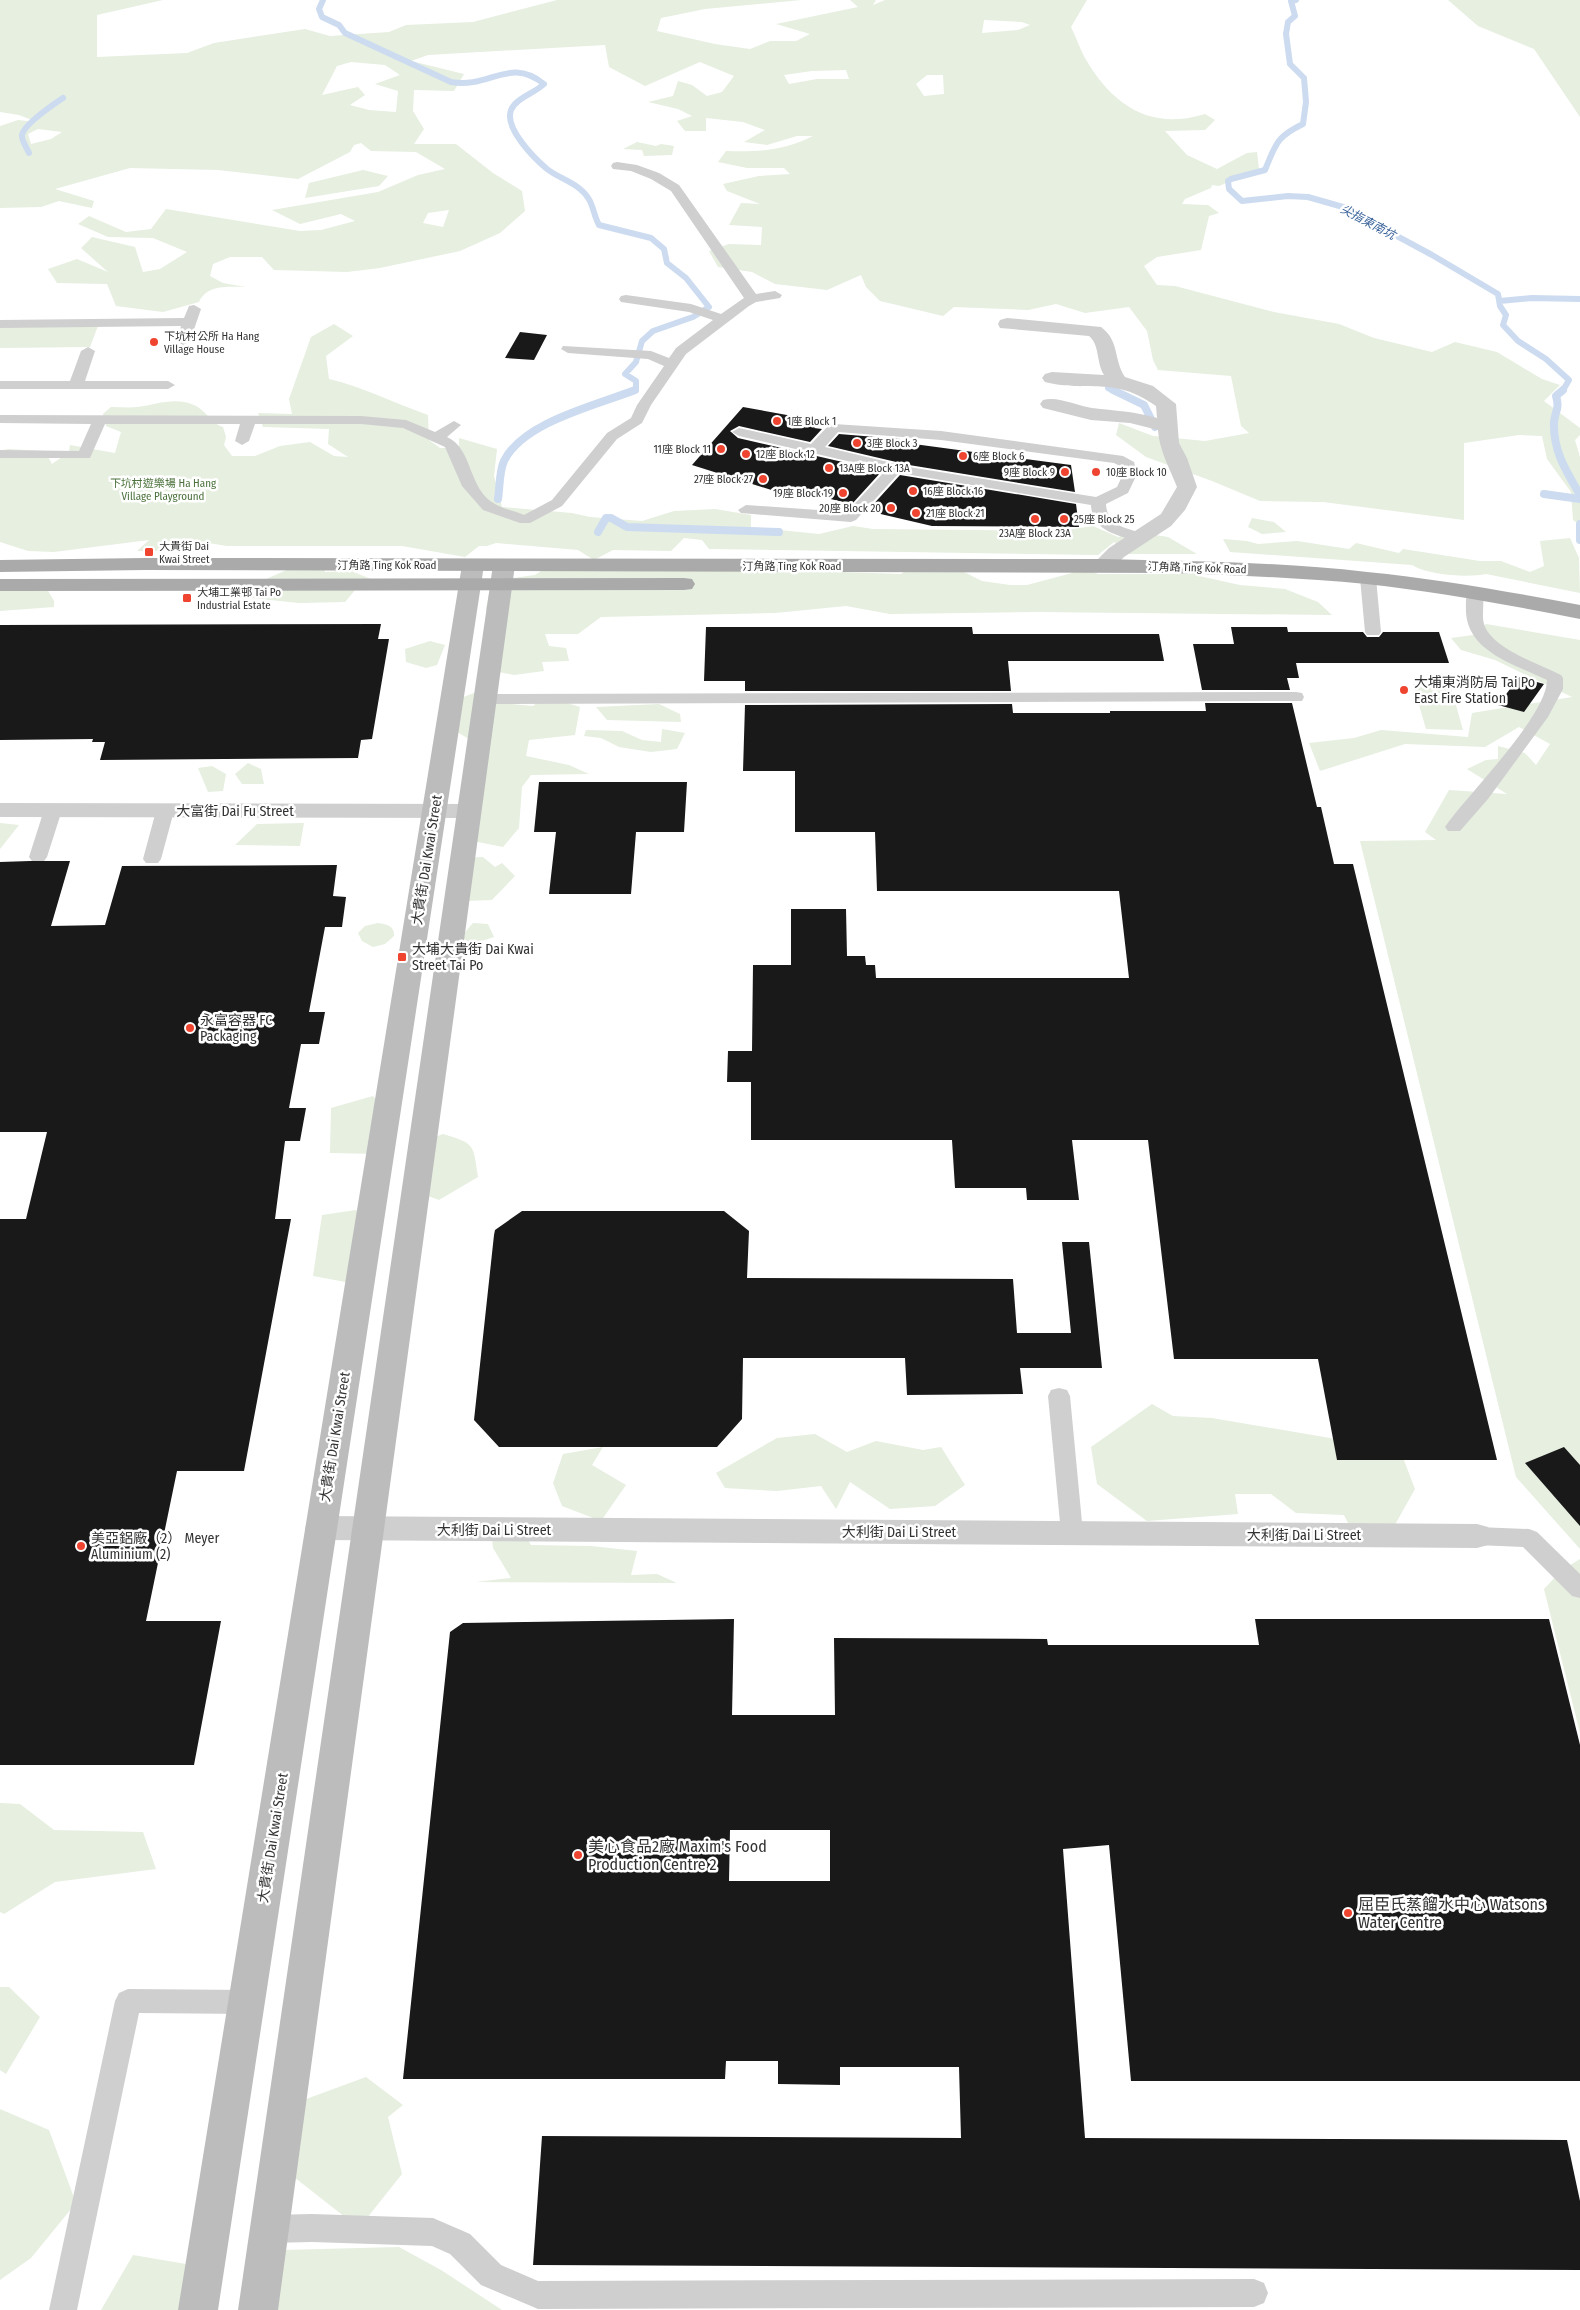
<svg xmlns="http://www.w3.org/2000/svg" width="1580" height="2310" viewBox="0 0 1580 2310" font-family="'Fira Sans Condensed','Noto Sans TC',sans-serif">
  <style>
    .green { fill: #e6efe0; fill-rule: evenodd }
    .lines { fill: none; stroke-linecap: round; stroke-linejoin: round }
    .stream-far1 { stroke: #ccdbef; stroke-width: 6 }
    .stream { stroke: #ccdbef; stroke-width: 8 }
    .building { fill: #191919; fill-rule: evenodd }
    .lane { fill: #cfcfcf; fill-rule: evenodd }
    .street { fill: #cfcfcf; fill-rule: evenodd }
    .secondary { fill: #bcbcbc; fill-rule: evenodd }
    .primary { fill: #aaa; fill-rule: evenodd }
    .poi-dot { fill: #ef442f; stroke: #fff; stroke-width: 2 }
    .labels { text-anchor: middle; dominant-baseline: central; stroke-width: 5; stroke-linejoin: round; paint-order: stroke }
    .far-poi-label { font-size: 11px; fill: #323232; stroke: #fff; text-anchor: start }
    .far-park-label { font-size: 11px; fill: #4b723c; stroke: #fff }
    .far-street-label { font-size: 11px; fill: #323232; stroke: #fff }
    .far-water-label { font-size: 12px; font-style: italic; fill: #3a639b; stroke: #fff }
    .poi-label { font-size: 14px; fill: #323232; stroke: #fff; text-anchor: start }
    .street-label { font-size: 14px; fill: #323232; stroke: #fff }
    .near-poi-label { font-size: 16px; fill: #323232; stroke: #fff; text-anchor: start }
  </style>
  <rect width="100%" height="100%" fill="#fff"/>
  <!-- green -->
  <path class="green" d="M0,0h163l-66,15v42l90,-4 27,-10 91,-14 25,7 59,-4 17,-7 67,-3 84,-22h244l-96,9 -44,9 -4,13 58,13 35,5 20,-8h26l14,-7 -34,-10 82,-17 -8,-7h26l-3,5 12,-5h202l-16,27c5,10 9,22 14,31 27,47 65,73 120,56l10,6 -10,10 -40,1 22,24 30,14 30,-16 10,-1 2,17 -40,17 -7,-1 -1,3 -26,11 -3,5 26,1 11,8 -10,3 -8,34 -44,7 -13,9 13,19 18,1 99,26 65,12 35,14 58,14 23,-10 42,10 45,27 18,6 -16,16 36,27v7l-5,5 5,17v68l-7,-5 -2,-28 -24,-33 -5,-23 -23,-1 -55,8v77l-141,-18 -63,-1 -48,-20 -66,-24 -30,-22 3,-12 34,13 52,5 44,-8 -8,-7 -10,-50 -73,-6 -5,-10 -6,-29 -18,-24 -44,6 -29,-9 -28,6 -74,-3 -11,9 -63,-15 -14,-14 -5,-12 -34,15 -52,-6 -23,-12 -34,-5 -9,-16 20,-7 32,1 1,-18 -33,-2 12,-22 19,1 -33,-13 -4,-7 36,-8 31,-2 -6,-6h-37l-29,-6 8,-11c31,1 58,0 87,-15h-16l-30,9 -23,-3 21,-12 -22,-8 -37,-4v13h-21l-8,-10 15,-5 -14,-7 -30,-7 25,-6 5,-15 14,4 15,11 15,-4 12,-16 -34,-14 -55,24 -36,-19 -4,-22 -177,10 -17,6 53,13 -10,17 -40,-1 -1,21 11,18 -10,15h42l37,29 29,18 3,20 -25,22 -40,18 -80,17 -33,4 -73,-2 -12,-13h-32l-17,7 -3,12 13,7 23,4c-17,0 -39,-3 -47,15l-36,10 -47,-6 -9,-22 -50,-1 -9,-14 29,-10 31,13 -27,-24 11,-11 43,10 8,25 17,-3 27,-17 -34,-14 -45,-1 -30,-13 11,-8 37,16 25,-3 15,-20 134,22 21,-1 34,-9 -14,-7 -41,10 -28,-14 106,-18 40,-17 27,-6 -29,-17 -45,-1 -10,-8 -7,2 -4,7 -52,27 -80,-9 -88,-2 -75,21 39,12 -2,7 -33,-7 -18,6 -41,1v-82l18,-6 19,2 -18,-7 -19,-3zM984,20l38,2 8,3 -12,5 -36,3zM351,62l34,3 15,10 -25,9 23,7 -2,21 -27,-2 -19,-5 15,-10 -7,-8 -36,8 15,-29zM846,70l3,9h-32l-28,5 -5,-9 28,-4zM927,75h16l1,19 -20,2 -8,-12zM38,129l24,3 -11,7 -20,5 -3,-10zM449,210l-6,17 -20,-4 5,-10z
    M1448,0h132v117l-46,-68 -56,-23z
    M637,142l19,4 5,-2 13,2 -2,9 -28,1 -2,-6 -19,-1z
    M363,170l25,6 -9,10 -74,12 4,-15z
    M334,324l19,12 -27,20 3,23c34,8 65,24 99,36l1,25 11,8h19v-10l38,11 -3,27 8,31 70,6 18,4 52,4 32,-10 41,-2 36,6v12l68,7 34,-8 20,3 187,2 33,-5 25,11 19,-5 31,5 29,17h-69l-14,-12 -16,13 -389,-6 -7,-9 -18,-2 -13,13 -58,-1 -19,10 -16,-10 -82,-7 -9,3h-8l-14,11 -63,-11h-175l-19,-3 -22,2 -19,6h-30l12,-11 -95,12 -26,-1 -28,-9v-91l8,-2 37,2 7,13 17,-12 1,-7 45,8 6,-21 -15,-6 -3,-12 8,-7c9,0 19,1 27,0 19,-3 39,-11 58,-1 10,5 16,18 27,21l3,10 -2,8 8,11h23l25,-10 30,-4 24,14 14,1 -20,-13 1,-15 -66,-2 -5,-14 34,1 -3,-15 22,-62z
    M98,326l-8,21 -90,1v-21z
    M1252,518l22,4 12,10 -24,2 -14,-7z
    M1570,538l9,20 1,35 -94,-19c-18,4 -58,1 -74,-9l-182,-13 -7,-13 24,2 11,3 39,-3 52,8 7,-6 43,10 4,-4 77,12h21l29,11 14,-6 -4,-25z
    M555,562l346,12 16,-11 45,8 20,10 28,4h17l45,-12 7,-7 19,8h80l4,-9 17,11 41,9 45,4 33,13 14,13 -294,-3 -148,2 -44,-8 -71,7 -174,4 -23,17h-33l4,12 17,2 3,13 -27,1 2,9 -30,4 -30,-6 4,-44 -2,-17 6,-27 43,-6z
    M291,568h33l1,4 26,-1 20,8 -15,10 -11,13 -46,1 -47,-5 12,-18z
    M0,588l47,1 7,12v6l-54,4z
    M1486,624l94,16v909l-64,-72 -156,-636 76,-1 -11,-8 24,-42 58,4 -40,-25 19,-9 12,-1v-13l27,7 11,12 14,-21 -31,-17 -34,20 -80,-3 -85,27 -11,-28 45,-5 27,-8 87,7 4,-24 100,-16 -77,-37 -34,-10 -10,-12 22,-3z
    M430,641l15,4 -8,20 -11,3 -20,-6 -1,-13z
    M1413,684h37l13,46 -37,-1z
    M484,689l14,14 35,3 12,-10 35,11 -5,28 -46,5 -3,16 43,9 20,9 -58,1 -9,12 -3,41 -16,19 -35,-7 -12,-21 15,-25 -2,-55 -12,-7 4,-34z
    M659,704l21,10 1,8 -74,-2 -11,-13z
    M662,729l23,4 -8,16 -26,3 -32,-5 -18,-9 -17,-2 2,-6 36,1 20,9 19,2z
    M248,763l13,6 3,15h-22l-7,-10z
    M212,766l14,8 -3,17 -15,1 -10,-24z
    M0,823l19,2 -19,24z
    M304,823l-4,23 -65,-1 22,-21z
    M483,857l12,10 7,-4 13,13 -23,24 -27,1 -1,-43z
    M378,923c8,1 17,3 16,13l-9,8 -12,3 -11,-6 -4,-8 7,-7z
    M473,923l15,1 6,13 -22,7 -11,-7z
    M373,1096l16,19 -10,39 -49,-1 1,-45z
    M443,1134c32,10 30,9 35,43l-39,23 -25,-9 4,-48z
    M356,1210l16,11 -10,64 -49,-9 9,-61z
    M1152,1404l21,12 39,2 188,32 15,39 -23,41 -40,1 -8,-16 -48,-2 -25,-19h-36l3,20 -91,7 -50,-37 -6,-37z
    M815,1434l32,18 29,-11 47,9 18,-3 24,38 -30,21 -45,3 -40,-27 -14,27 -15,-23 -44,5 -52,-3 -9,-15 61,-35z
    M603,1447l-11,18 34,20 -25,36 -39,-15 -9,-23 10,-29z
    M517,1520l14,25 60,1 46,5 -6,24 26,-1 20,9 -201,-1 35,-4 -18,-30 -2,-25z
    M1580,1559v174l-36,-144 18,-19z
    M0,1803l20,1 34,26 89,2 13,37 -101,13 -51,32 -4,-2z
    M0,1987h9l31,30 -34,57 -6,-4z
    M366,2077l37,28 -15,12 14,57 -43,54 -74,-58 5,-65z
    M0,2109l49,21 27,73 -45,55 -31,22z
    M399,2247l42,23 61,40h-228l8,-60z
    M133,2255l53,9 -1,46h-84z"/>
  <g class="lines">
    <!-- stream-far1 -->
    <path class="stream-far1" d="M323,0l-4,9 3,8 17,8 6,8 106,49c39,7 58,-26 93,2 -9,9 -28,14 -33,26 -7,18 23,48 36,59 10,8 24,12 33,20 14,11 12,23 19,36l52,13 13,11 3,14 19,15 23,29 -16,10 -40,14 -11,10 -6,21 -11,12 11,7v9l-4,2
      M1296,0l-5,1 4,15 -7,6 -2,12 4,30 14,14 2,24 -3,22c-27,13 -27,20 -38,46l-34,9 -3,2 1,8 13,12 46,-5 20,1 35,10 89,48 66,39 2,12 6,9 -3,10 15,16 28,18 23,21 -7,12
      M29,153c-2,-5 -8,-13 -7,-18 2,-11 32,-31 41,-37
      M1500,301l32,-3 48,1
      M1108,388l8,4"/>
    <!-- stream -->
    <path class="stream" d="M1113,390l31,15 11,22
      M1563,390l-7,6c4,13 -1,15 -2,26 -1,29 12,49 26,73
      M1544,494l36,5
      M498,499c2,-12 1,-27 6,-38 19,-39 93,-56 131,-71
      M1580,524v16
      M598,532l8,-14h5l16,9 152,5"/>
  </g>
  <!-- building -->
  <path class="building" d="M520,332l27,3 -13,25 -29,-2z
    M743,407l77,14 -6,7 8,1 -12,13 -71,-16 -9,5 8,7 144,33 -30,33 -60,-14 -5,5 -95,-30z
    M839,434l61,5 -1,3 172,23 4,27 -166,-27 -81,-19z
    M900,475l176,29 3,23 -147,-1 -60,-14 3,-3 -5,-1z
    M381,624l-3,15h11l-17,100 -11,1 -3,18 -258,2 5,-18h-13l1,-3 -93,1v-115z
    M706,627h266l1,7h186l5,27h-156l3,30h-266v-10h-41z
    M1231,627h56l1,5h75l4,5h12l4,-5h56l10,31h-153l3,15h-12l3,12h-88l-9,-46h41z
    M1519,677l25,7 -20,28 -26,-7z
    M1205,703h87l25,104h4l13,57h19l144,596h-160l-19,-101h-144l-26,-219h-76l7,60h-52l-1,-12h-71l-3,-48h-201v-58h-24l1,-31h24l1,-86h38v-56h55l1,47h18l1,9h9l1,13h253l-10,-87h-242l-2,-59h-80v-61h-52l2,-66 267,-1 1,9h97v-2h96z
    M539,782h148l-3,50h-48l-5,62h-82l7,-62h-22z
    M30,861h40l-19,65 54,-1 17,-59 215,-1 -4,31 13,1 -4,30h-17l-16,85h16l-6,32h-18l-12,64h17l-6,33h-15l-10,78h16l-47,252h-67l-31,150h75l-27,144h-194v-546h26l21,-87h-47v-270z
    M522,1211h202l25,20 -2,47 266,1 4,54h54l-9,-91h27l13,126h-82l3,26 -116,1 -2,-37h-162l-1,61 -25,28h-218l-25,-27 20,-185 1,-5z
    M1564,1447l16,18v61l-55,-63z
    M734,1619l-2,96h103l-1,-77 213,1 1,6h211l-4,-26h294l31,126v336h-449l-22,-236 -46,4 22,289 482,2 13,61v69l-1047,-5 9,-129 419,2 -2,-71h-119v18l-62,-1v-23h-52l-1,18h-322l47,-447 13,-9zM730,1830h100v51h-101z"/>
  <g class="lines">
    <!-- lane -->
    <path class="lane" d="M617,162l20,3 22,8 20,12 77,109 19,-3 7,4 -2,3 -24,4 -7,4 -63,48 -35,51 -9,18 -25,16 -55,67 -32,17h-10l-37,-13 -21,-24 -17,-39 -42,-19 -42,-4h-106l-6,17 -7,4 -7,-4 5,-17h-135l-15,34h-90v-8l79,1 12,-27 -91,-1v-8l361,1 45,4 29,12 19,-11 7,4 -14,12c26,11 21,53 48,67 8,5 20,7 29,11l28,-15 55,-67 24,-15 6,-13 27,-39 -16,-7 -80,-6 -7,-4 2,-3 88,5 18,7 7,-10 37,-28 -24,-8 -68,-10 -2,-3 2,-3 5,-1 65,9 30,10 23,-16 -73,-107 -20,-12 -20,-8 -18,-2 -2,-3 2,-3z
      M194,305l7,4 -11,32 -7,4 -7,-4 5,-15 -181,2v-8l184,-2 5,-12z
      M88,347l7,4 -10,30h83l7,4 -7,4h-168v-8h70l11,-30z
      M834,424l107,7 182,25 11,6 3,12 -9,19 -22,11c1,22 22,25 40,30l3,3 -3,3 -5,2c-21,-6 -49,-10 -50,-37l-192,-32 -43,47 -5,2 -110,-9 -3,-3 8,-5 101,7 39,-42 -147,-34 -7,-4 7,-4 72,16 18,-19zM838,432l103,8 173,23 8,4 1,7 -6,13 -21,10 -187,-30 -84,-20z
      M1368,573l6,2 2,3 5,54 -2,3h-12l-2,-3 -5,-54 2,-3z
      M1475,588l6,2c5,7 0,24 3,34 7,24 55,40 77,51l2,3v11l-15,28 -60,82 -28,32h-12l-3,-4c22,-32 102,-111 102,-147 -30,-15 -78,-27 -81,-67 0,-8 -1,-17 3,-23z
      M1296,692l6,1 2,4 -2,4 -817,3 -6,-1 -2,-4 2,-4 6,-1z
      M53,805l6,1 3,4 -15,47 -3,4h-12l-3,-4 15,-47 3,-4z
      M165,806l6,1 3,4 -13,48 -3,4h-12l-3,-4 13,-48 3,-4z
      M1059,1388l8,2 3,6 13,137 -3,6 -8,3 -8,-3 -3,-6 -13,-137 3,-6z
      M1477,1527l52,2 8,3 43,42v24l-8,-2 -49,-49 -46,-2 -8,-3 -3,-6 3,-6z
      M128,1989l120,1 9,4 4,8 -4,8 -9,4 -109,-1 -62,297h-28l66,-309 4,-8z
      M312,2214l121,4 37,16 31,31 37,16 716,-2 10,4 4,10 -4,10 -10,4 -716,2 -57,-24 -31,-31 -18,-8 -120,-4 -43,1 -10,-4 -4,-10 4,-10 10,-4z"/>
    <!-- street -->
    <path class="street" d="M1007,318l94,9c19,14 12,32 24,50l28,9 23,18 3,39 8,15 10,29 -12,23 -14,16 -47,31 -13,13 -8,1 -8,-1 -3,-5 17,-17 52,-34 16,-27c-7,-18 -18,-37 -19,-57l-28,-7 -39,-3 -48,-12 -3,-4 3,-4c16,-4 33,6 49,8 24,3 41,3 65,10l-1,-12c-44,-31 -66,-13 -111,-24l-3,-4 3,-4 7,-2 52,3c-8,-13 -4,-30 -15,-39l-89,-8 -2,-4 2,-4z
      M0,803l469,1 8,2 4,5 -4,5 -8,2 -469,-1z
      M321,1516l1156,8 11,3 5,9 -5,9 -11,3 -1156,-8 -11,-3 -5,-9 5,-9z"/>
    <!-- secondary -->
    <path class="secondary" d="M473,559l8,1 3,5 -266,1745h-40l284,-1745 3,-5z
      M504,559l8,1 3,5 -237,1745h-40l255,-1745 3,-5z"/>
    <!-- primary -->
    <path class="primary" d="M145,558l958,1c88,2 177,3 264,13 72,7 143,20 213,33v14c-71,-14 -142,-27 -214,-35 -65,-6 -131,-9 -197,-11l-1024,-3 -145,2v-12z
      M684,578l8,1 3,5 -3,5 -8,1 -684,1v-12z"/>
  </g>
  <!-- markers -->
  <g class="poi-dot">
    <circle cx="154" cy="342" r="5"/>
    <circle cx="777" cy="421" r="5"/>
    <circle cx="857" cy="443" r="5"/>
    <circle cx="721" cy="449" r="5"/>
    <circle cx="746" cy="454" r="5"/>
    <circle cx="963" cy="456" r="5"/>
    <circle cx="829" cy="468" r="5"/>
    <circle cx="1065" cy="472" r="5"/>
    <circle cx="1096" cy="472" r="5"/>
    <circle cx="763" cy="479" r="5"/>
    <circle cx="913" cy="491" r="5"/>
    <circle cx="843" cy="493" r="5"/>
    <circle cx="891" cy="508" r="5"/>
    <circle cx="916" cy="513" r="5"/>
    <circle cx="1035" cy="519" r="5"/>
    <circle cx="1064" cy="519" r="5"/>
    <rect x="144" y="547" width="10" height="10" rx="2.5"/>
    <rect x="182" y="593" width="10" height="10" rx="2.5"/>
    <circle cx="1404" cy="690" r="5"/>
    <rect x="397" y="952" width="10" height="10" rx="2.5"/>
    <circle cx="190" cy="1028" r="5"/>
    <circle cx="81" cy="1546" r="5"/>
    <circle cx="578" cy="1855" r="5"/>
    <circle cx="1348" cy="1913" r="5"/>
  </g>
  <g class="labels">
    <!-- far-poi labels -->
    <g class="far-poi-label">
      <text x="164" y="336">下坑村公所 Ha Hang<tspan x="164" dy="13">Village House</tspan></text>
      <text x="787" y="421">1座 Block 1</text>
      <text x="867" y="443">3座 Block 3</text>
      <text x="711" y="449" text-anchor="end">11座 Block 11</text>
      <text x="756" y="454">12座 Block 12</text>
      <text x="973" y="456">6座 Block 6</text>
      <text x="839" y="468">13A座 Block 13A</text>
      <text x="1055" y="472" text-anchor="end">9座 Block 9</text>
      <text x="1106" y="472">10座 Block 10</text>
      <text x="753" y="479" text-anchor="end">27座 Block 27</text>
      <text x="923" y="491">16座 Block 16</text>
      <text x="833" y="493" text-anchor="end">19座 Block 19</text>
      <text x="881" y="508" text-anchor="end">20座 Block 20</text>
      <text x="926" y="513">21座 Block 21</text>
      <text x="1074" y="519">25座 Block 25</text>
      <text x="1035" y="533" text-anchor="middle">23A座 Block 23A</text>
      <text x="159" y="546">大貴街 Dai<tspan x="159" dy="13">Kwai Street</tspan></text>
      <text x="197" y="592">大埔工業邨 Tai Po<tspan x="197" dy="13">Industrial Estate</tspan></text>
    </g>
    <!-- far-park labels -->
    <g class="far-park-label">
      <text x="163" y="483">下坑村遊樂場 Ha Hang<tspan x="163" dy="13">Village Playground</tspan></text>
    </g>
    <!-- far-street labels -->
    <g class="far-street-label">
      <text x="387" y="565">汀角路 Ting Kok Road</text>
      <text x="792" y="566">汀角路 Ting Kok Road</text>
      <text transform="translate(1197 568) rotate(2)">汀角路 Ting Kok Road</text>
    </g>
    <!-- far-water labels -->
    <g class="far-water-label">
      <text transform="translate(1368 222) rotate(28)">尖指東南坑</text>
    </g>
    <!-- poi labels -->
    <g class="poi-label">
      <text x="1414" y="682">大埔東消防局 Tai Po<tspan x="1414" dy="16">East Fire Station</tspan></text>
      <text x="412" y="949">大埔大貴街 Dai Kwai<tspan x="412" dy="16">Street Tai Po</tspan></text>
      <text x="200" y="1020">永富容器 FC<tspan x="200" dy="16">Packaging</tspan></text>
      <text x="91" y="1538">美亞鋁廠（2） Meyer<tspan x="91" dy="16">Aluminium (2)</tspan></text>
    </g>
    <!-- street labels -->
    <g class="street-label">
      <text x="235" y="811">大富街 Dai Fu Street</text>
      <text transform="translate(427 860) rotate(-81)">大貴街 Dai Kwai Street</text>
      <text transform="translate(335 1437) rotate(-81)">大貴街 Dai Kwai Street</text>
      <text x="494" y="1530">大利街 Dai Li Street</text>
      <text x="899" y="1532">大利街 Dai Li Street</text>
      <text x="1304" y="1535">大利街 Dai Li Street</text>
      <text transform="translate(273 1838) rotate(-81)">大貴街 Dai Kwai Street</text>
    </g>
    <!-- near-poi labels -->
    <g class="near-poi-label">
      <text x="588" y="1846">美心食品2廠 Maxim's Food<tspan x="588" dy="18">Production Centre 2</tspan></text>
      <text x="1358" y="1904">屈臣氏蒸餾水中心 Watsons<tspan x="1358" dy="18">Water Centre</tspan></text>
    </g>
  </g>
</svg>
